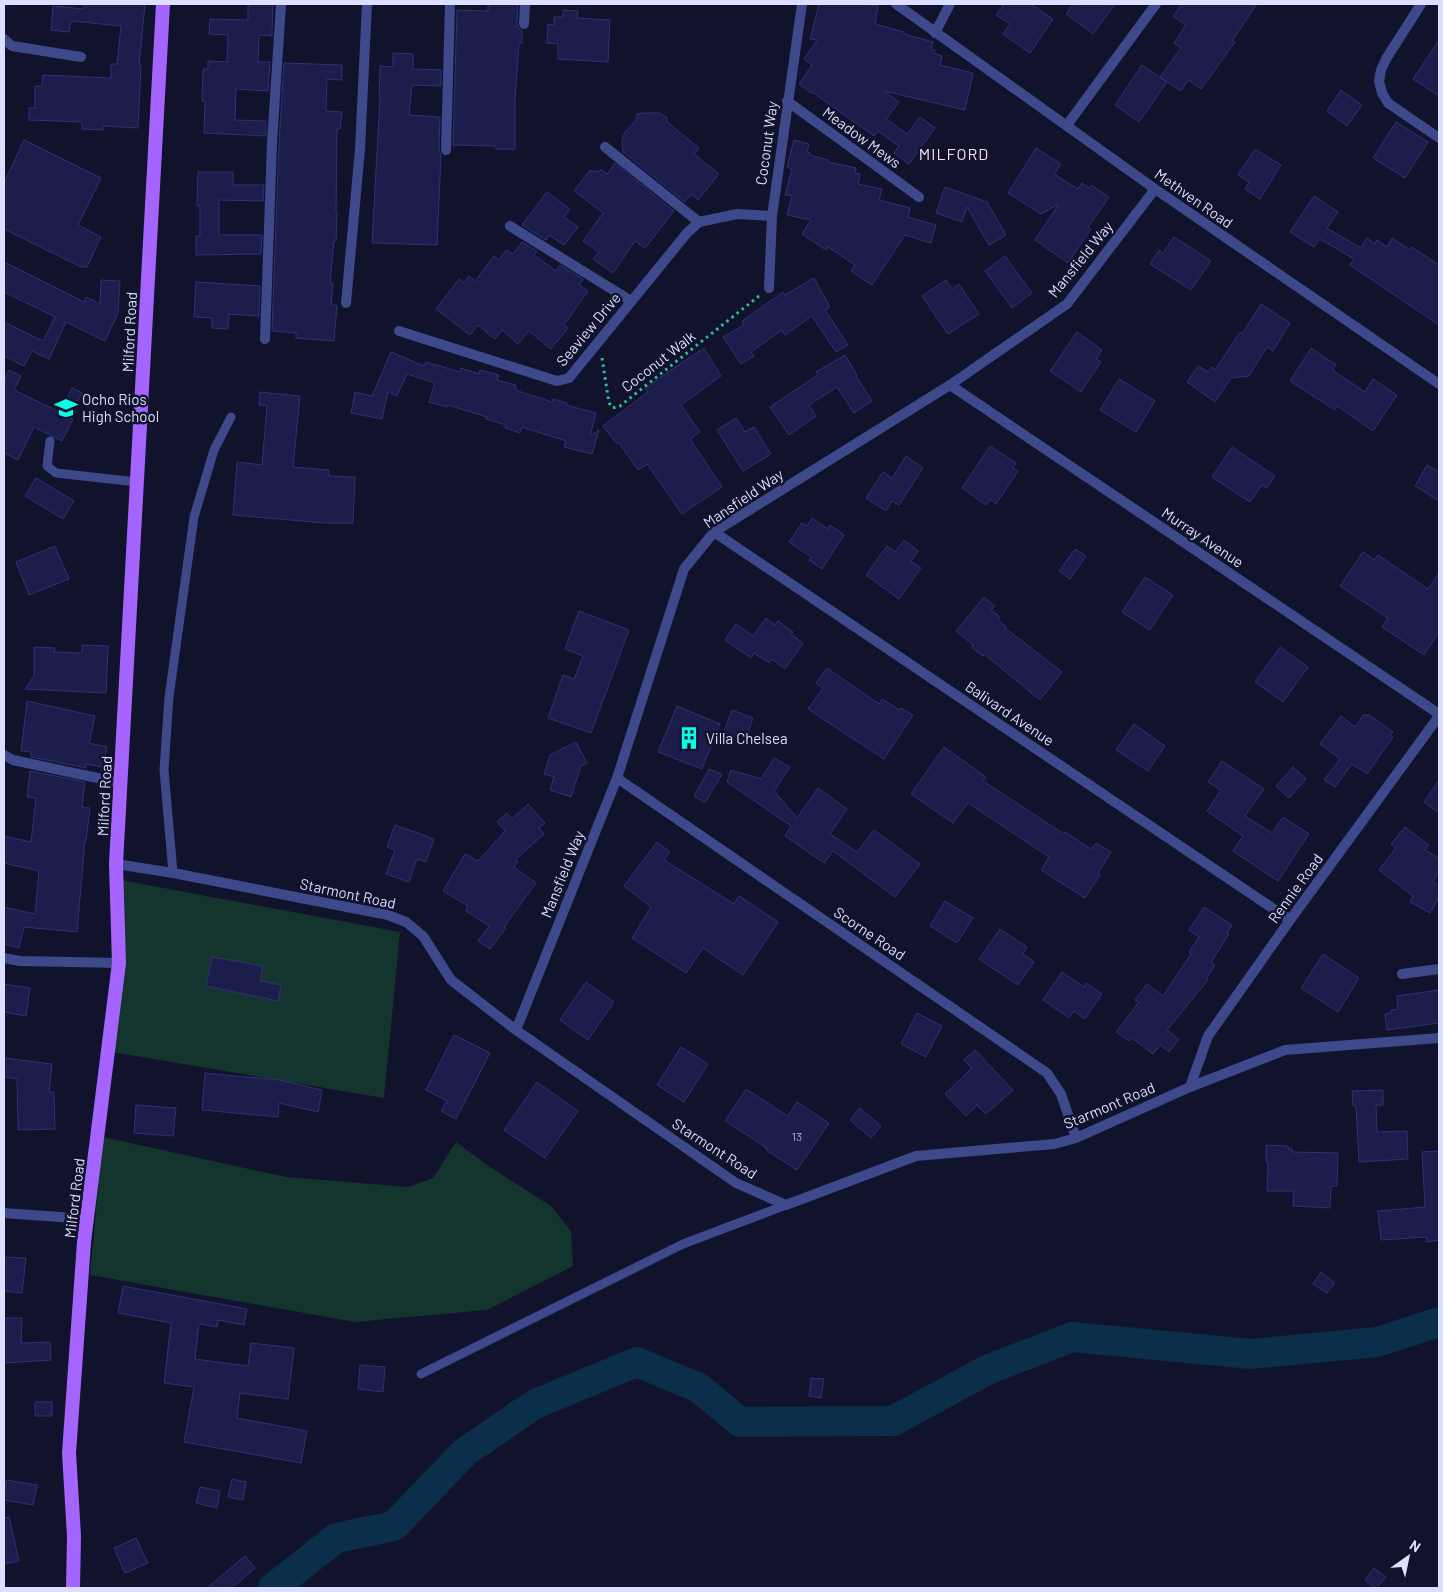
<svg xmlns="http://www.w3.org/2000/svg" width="1443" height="1592" viewBox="0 0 1443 1592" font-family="Barlow,sans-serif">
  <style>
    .green { fill: #14352d }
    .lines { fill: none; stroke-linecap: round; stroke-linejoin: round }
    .river { stroke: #0b2f4a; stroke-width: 30 }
    .building { fill: #1d1d4c; stroke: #303078 }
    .path { stroke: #31bd98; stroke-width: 3; stroke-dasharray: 2.5 4; stroke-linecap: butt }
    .service { stroke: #3d498a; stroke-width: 9 }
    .minor { stroke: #3d498a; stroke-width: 10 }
    .tertiary { stroke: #3d498a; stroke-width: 10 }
    .primary { stroke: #a564fe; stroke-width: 14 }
    .labels { text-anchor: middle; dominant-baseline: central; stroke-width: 5; stroke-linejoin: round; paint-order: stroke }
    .number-label { font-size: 12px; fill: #acaed2 }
    .street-label { font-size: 15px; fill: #dcdfff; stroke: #11122b }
    .poi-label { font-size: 15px; fill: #dcdfff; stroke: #11122b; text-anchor: start }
    .neighbourhood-label { font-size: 16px; letter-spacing: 1px; fill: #ffdef9; stroke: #11122b }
  </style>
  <rect width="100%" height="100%" fill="#11122b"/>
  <!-- green -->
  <path class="green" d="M121,880l279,52 -16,166 -278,-47z
    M103,1137l183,40 122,10 25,-9 23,-36 34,25 61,39 20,25 2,35 -86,44 -132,12 -265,-47z"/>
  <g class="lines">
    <!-- river -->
    <path class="river" d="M273,1588l63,-50 58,-12 71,-74 70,-48 102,-42 62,26 41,34 153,-1 94,-51 85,-33 179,17 126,-12 62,-20"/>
  </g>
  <!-- building -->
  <path class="building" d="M84,4h61l-6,61h2l-3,63 -34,-2 -1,4 -21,-1v-7l-53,-2v-12h6v-22h7l1,-11 68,3v-14h6l4,-38 -50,-5 -2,11 -18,-2 2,-24 31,3z
    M248,4h25l-1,32 -13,-1 -1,27h12l-2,29 -32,-2 -1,31 31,1v15l-62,-3 1,-32h-3l1,-32h5v-8l19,1 1,-27 -19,-1 1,-15 38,1z
    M488,4h30l-1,20 1,4 4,2v13l-3,-1 -4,58v49h-19v-3l-43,-1 4,-135 31,1z
    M819,4h47l12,2 -3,18 29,8v2l29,8 -2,7 4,1 -1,3 8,3 -2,9 33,8 -8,37 -81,-19 15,11 -13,17 21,15 13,-17 15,11 -26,36 -15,-11 5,-7 -21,-15 -4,5 -62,-44 -1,1 -12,-9 13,-19 -8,-6 13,-19 -7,-1z
    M1004,4h27l22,15 -23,34 -27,-19 7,-10 -14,-9z
    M1073,4h42l-22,30 -27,-20z
    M1182,4h75l-25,37 3,1 -34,47 -13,-9 -7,11 -21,-14 21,-29 -7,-5 12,-18 -13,-9z
    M563,10l15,1 -1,7 33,2 -2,42 -50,-3v-15l-11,-1 1,-19 6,1v-8h9z
    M1439,40v56l-26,-17z
    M393,53l20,1v15l28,1v16l-29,-1 -3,30 31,2 -1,33 2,5 -4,90 -65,-2 8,-145h-1l1,-32 13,1z
    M284,63l58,2v15l-15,-1 -1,32 16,1 -2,17h-3l-1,83h1l-1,29h-2l-4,42h3l-2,22h6l-3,36 -38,-3v-5l-24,-2 7,-188z
    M1142,65l25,17 -28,40 -24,-17z
    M1341,90l21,15 -15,21 -20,-15z
    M642,113h18l7,5v4l32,26 -5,6 25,20 -21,26 -7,-6 -6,8 -62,-50 -1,-12 3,-8 11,-12 1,-6z
    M1396,122l32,20 -23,36 -32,-20z
    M24,140l77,38 -23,47 23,12 -14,30h-6l-77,-38v-46z
    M794,140l15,4 -2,8 3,1v2l18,5v2l28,6 -1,5 5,1 -2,10 24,5 -3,11 31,8 -2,9 28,8 -5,18 -26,-8 -33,50 -21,-14 4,-6 -27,-18 -2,3 -24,-16 9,-14 -24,-5 5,-19 -7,-1 7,-26 -5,-2z
    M1036,148l25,16 -7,10 24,15 4,-6 7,5 2,-3 18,12 -21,30 3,2 -23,34 -33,-23 24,-36 -18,10 -33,-21z
    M1255,149l26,16 -21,34 -15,-10 4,-7 -11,-7z
    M615,163l59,48 -29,37 -10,-7 -22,32 -20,-14 6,-7 -16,-11 20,-28 -29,-22 16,-21 3,2 2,-2 4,2 2,-3 6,5z
    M198,172h35v13h31l-1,16 -44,-1v35h43l-1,19 -65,1v-19h4v-30h-3z
    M945,187l42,15 19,33 -17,10 -22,-38 -5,15 -26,-9z
    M547,192l23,17 -6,8 14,10 -14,18 -15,-10 -3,5 -24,-15z
    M1314,196l24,16 -11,16 34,20 6,-10 8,6 2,-4 10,7 5,-9 18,12 2,-3 27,18v60l-89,-60 4,-6 -34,-20 -6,8 -24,-15z
    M1174,237l37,24 -20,29 -41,-26 9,-14 4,3z
    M522,242l15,9 -3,4 22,16 4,-6 23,14 -4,6 9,6 -24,34 4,3 -17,21 -22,-18 -11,13 -16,-14 -7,9 -17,-14 -8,10 -34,-26 23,-30 5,4 5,-7 6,5 19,-25 5,4 7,-10 7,4z
    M1005,256l27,37 -20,15 -27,-37z
    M4,262l80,40 2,-5 14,7 1,-24 19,1 -2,32 -13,28 -39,-19 -17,37 -17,-8 -8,15 -20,-10v-34l39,19 12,-24 -51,-25z
    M814,278l16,29 -5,3 23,35 -12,7 -24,-36 -27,19 -3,-5 -31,22 3,4 -13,8 -18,-27 21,-12 -2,-4 41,-29 2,3z
    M946,280l6,9 7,-5 20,30 -31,20 -26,-38z
    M196,282l64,4 -1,30 -30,-2 -1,15 -16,-1v-10l-18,-1z
    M1261,304l29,19 -17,28 -6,-4 -18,29 -18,2 -16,24 -28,-20 11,-16 10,6 4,-5 3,3 25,-38 2,2z
    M1077,332l25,18 -6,9 5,3 -20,30 -31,-21z
    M704,348l17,28 -40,29 19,27 -10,7 32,48 -40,27 -35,-50 -9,6 -19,-27 -2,1 -14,-18 45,-34 -3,-3 20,-15z
    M1311,348l25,17 -4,5 33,22 8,-13 24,16 -24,36 -36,-25 -2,4 -45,-29z
    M391,352l33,14 2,-4 34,10 1,-4 18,6 1,-4 19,5 -2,5 19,5 -1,5 37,12 1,-3 14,4 -1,2 30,8 -6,23 9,-6 -7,24 -28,-7 2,-6 -44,-14 -2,6 -15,-5 1,-3 -20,-6 1,-2 -39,-12 -1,2 -18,-5 6,-19 -28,-9 -10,22 -9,-4 -6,27 -31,-6 4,-21 17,4z
    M845,355l12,20 -1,1 16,25 -18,12 -17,-26 -28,18 7,11 -27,19 -19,-28 48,-32 -2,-3z
    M9,370l12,6 -7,14 46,22 12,-24 10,5 -12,25 3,1 -11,22 -28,-14 -16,33 -14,-7v-73z
    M1119,379l36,22 -19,31 -36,-22z
    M260,392l40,4 -7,71 36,3v6l26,1 -2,46h-28l-92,-8 4,-53 25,3 5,-59 -8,-1z
    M736,418l9,14 9,-5 17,27 -28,17 -26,-41z
    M990,446l26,17 -3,5 5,3 -22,33 -6,-5 -4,6 -24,-17z
    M1232,447l43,29 -8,12 -5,-3 -12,17 -38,-25z
    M906,456l17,12 -24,37 -7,-4 -6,10 -20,-13 17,-26 9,6z
    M1427,465l12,7v29l-24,-15z
    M36,478l38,23 -11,18 -38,-23z
    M812,518l16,11 2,-4 14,10 -22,34 -13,-9 2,-3 -22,-15 13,-19 5,3z
    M904,540l14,11 -7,10 10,7 -22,31 -33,-24 21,-29 8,6z
    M55,546l14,33 -40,16 -13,-33z
    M1075,549l11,7 -16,23 -11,-8z
    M1363,552l11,8 4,-5 50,34 11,-16v59l-15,23 -42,-28 6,-9 -48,-32z
    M1145,577l28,18 -23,35 -28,-18z
    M984,597l11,9 -4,4 9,7 -2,3 8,7 -1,1 57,44 -22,28 -56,-46 -1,2 -11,-8 1,-3 -17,-14z
    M579,611l50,19 -38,103 -43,-15 15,-43 11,4 9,-23 -18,-7z
    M766,618l9,7 3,-4 15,11 -2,2 12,9 -18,26 -13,-10 -3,4 -15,-10 -3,5 -26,-18 11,-16 17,12z
    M82,645l26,1 -2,47 -81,-4 9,-13v-29l21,1 -1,4 28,1z
    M1280,647l28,20 -25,35 -28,-20z
    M827,668l52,36 3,-5 18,11 1,-2 12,7 -29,44 -76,-50 15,-21 -7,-5z
    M27,701l68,15 -6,27 18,4 -4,20 -17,-3v4l-55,-11v-5l-10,-1z
    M677,706l43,18 -18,45 -44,-17z
    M732,710l21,8 -9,25 -21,-9z
    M1364,714l3,2 1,-2 25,18 -3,3 3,2 -26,37 -15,-10 -17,23 -11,-7 16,-21 -20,-15 21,-28 14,11z
    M1134,724l31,22 -17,25 -32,-21z
    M576,742l11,21 -6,3 -10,31 -21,-7 4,-13 -10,-3 6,-19z
    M944,747l42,30 -3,4 81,53 1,-2 26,17 5,-6 15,9 -13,21 2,2 -15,23 -44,-28 8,-13 -81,-54 -15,20 -42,-29z
    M774,758l16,9 -16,24 23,27 21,-30 29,21 -17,25 27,18 17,-22 46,34 -25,33 -62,-46 -9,12 -39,-27 6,-10 -64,-44 4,-12 30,9z
    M1222,761l42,28 -19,27 27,17 11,-16 26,17 -31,47 -45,-30 10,-15 -36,-25 14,-21 -13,-8z
    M1293,767l13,12 -17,19 -13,-12z
    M709,769l13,5 -17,29 -11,-7z
    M30,771l55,11 -3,25 8,1 -4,33h-1l-8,91 -53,-5 -5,21 -15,-4v-37l31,7 4,-43 -35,-8v-27l27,6 5,-44 -9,-1z
    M1439,780v33l-15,-11z
    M528,804l17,19 -6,5 5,6 -29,26 3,2 -4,5 22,16 -32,44 2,1 -16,21 -12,-8 11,-15 -23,-15 2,-5 -25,-15 22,-37 13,7 27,-30 -8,-9 10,-9 5,6z
    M395,825l39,14 -8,23 -9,-3 -8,23 -23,-8 9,-24 -8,-3z
    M1405,827l24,18 -4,5 14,8v12l-6,12 6,3v12l-9,16 -20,-11 3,-6 -34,-26 17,-22 -5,-4z
    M657,842l13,10 -6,8 70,44 5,-8 39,26 -35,53 -40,-27 -17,25 -54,-35 19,-31 -27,-21z
    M945,901l28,17 -16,25 -27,-17z
    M1204,907l28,18 -5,8 2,1 -18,28 4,3 -9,14 2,1 -41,50 12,9 -10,13 -9,-7 -7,9 -21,-16 -3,3 -13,-9 23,-30 -4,-2 12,-16 16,12 28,-42 -2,-2 10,-15 -10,-7z
    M1000,929l27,18 -4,7 11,8 -16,23 -39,-26z
    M1323,954l36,24 -21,34 -37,-24z
    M212,957l51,9 -3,15 21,4 -3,16 -72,-15z
    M1062,972l22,15 2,-4 16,11 -17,25 -11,-8 -5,7 -26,-18z
    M586,982l28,20 -26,38 -28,-20z
    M4,984l26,4 -4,28 -22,-4z
    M1439,990v33l-52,7 -2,-16 6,-1v-3l7,-1 -1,-13z
    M917,1013l25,13 -16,31 -25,-13z
    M454,1035l36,18 -34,66 -15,-8 6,-10 -21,-11z
    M681,1047l27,17 -24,38 -27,-17z
    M975,1050l38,40 -27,24 -9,-9 -11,11 -21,-22 27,-26 -8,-8z
    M4,1058l48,6 -3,28h5l1,37 -37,1 -1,-51 -13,-2z
    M205,1073l74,7 43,10 -4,22 -39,-9 -1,14 -76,-7z
    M537,1082l41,29 -33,47 -41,-28z
    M746,1089l42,27 9,-14 32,21 -32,47 -31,-20 1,-2 -42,-27z
    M1383,1090v15h-7l1,27 30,-1 1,28 -49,3 -3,-56h-3l-1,-15z
    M136,1105l40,3 -3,28 -39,-3z
    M860,1108l21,18 -10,12 -21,-18z
    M1266,1145l22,1v3h4v3l46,1 -1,33h-6l-1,22 -37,-2 1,-15h-27l1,-29h-2z
    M1439,1151v89l-12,2 -1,-5 -45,3 -3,-29 47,-4 -3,-55z
    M4,1257l22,1 -4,35 -18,-2z
    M1321,1272l14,11 -8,10 -14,-9z
    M123,1286l124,23 -3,16 -26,-5 -1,7 -18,-3 -4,35 53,7 3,-23 43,5 -6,51 -48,-6 -3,25 70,13 -6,32 -117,-21 10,-55 -30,-4 7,-60 -53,-10z
    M4,1318h18l-1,25 29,-1 1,18 -47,3z
    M360,1365l25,2 -2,25 -25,-3z
    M811,1378l13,1 -3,19 -12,-2z
    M35,1402h17v14h-17z
    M232,1479l14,3 -3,18 -15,-3z
    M6,1480l31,5 -4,20 -29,-5z
    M200,1487l20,4 -3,17 -21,-5z
    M9,1517l10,44 -15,3v-46z
    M136,1538l12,25 -23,10 -11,-25z
    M245,1556l10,12 -23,20h-25z
    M1374,1568l12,9 -9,11h-2l-10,-8z"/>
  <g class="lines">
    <!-- path -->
    <path class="path" d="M602,358l7,45 4,5 7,-2 139,-110"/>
    <!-- service -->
    <path class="service" d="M50,441l-3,25 9,7 81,9
      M173,873l-9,-103 5,-73 25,-180 20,-67 17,-33
      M421,1374l262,-130 103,-39"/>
    <!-- minor -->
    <path class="minor" d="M896,4l259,185 284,195
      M1421,4l-35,55 -5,11 -2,11 3,12 6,10 51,35
      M524,24l1,-20
      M935,33l15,-29
      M4,39l8,7 69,11
      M787,101l132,96
      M1067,125l89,-121
      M605,147l94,75
      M446,150l4,-146
      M510,226l121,75
      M769,288l3,-72 30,-212
      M346,303l14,-154 7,-145
      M399,331l158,50 12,-3 118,-145 12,-11 38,-8 35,2
      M265,339l7,-196 9,-139
      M950,385l489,329
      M714,532l576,388
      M4,755l9,5 108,23
      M617,778l430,295 14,21 15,44
      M116,864l57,9 215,42 18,7 17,14 28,44 65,50 220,153 50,22 130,-49 138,-12 22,-6 114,-51 95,-37 154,-12
      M1402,974l37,-5
      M516,1030l101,-252 67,-209 30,-37 236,-147 117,-81 88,-115
      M1190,1087l18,-51 82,-116 149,-204
      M4,1213l83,6"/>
    <!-- tertiary -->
    <path class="tertiary" d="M4,958l16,3 99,2"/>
    <!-- primary -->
    <path class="primary" d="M73,1588l1,-52 -5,-83 15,-211 35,-279 -3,-99 47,-860"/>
  </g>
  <!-- icons -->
  <defs>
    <symbol id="school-bare" viewBox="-9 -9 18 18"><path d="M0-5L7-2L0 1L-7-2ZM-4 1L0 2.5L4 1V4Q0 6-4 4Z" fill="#09fde5" stroke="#11122b" stroke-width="2.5" paint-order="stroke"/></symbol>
    <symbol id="building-bare" viewBox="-9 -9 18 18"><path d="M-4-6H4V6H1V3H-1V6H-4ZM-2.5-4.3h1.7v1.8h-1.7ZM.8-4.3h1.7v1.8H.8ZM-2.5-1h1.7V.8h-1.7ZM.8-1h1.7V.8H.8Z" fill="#09fde5" stroke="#11122b" stroke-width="2.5" paint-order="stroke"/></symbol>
  </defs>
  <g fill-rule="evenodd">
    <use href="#school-bare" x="50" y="392" width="32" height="32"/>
    <use href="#building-bare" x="673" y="722" width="32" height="32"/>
  </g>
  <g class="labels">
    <!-- number labels -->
    <g class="number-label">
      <text x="797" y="1136">13</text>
    </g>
    <!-- street labels -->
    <g class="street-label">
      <text transform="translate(862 137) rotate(36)">Meadow Mews</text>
      <text transform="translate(766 143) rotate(-82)">Coconut Way</text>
      <text transform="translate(1194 198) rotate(35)">Methven Road</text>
      <text transform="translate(1080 259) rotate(-51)">Mansfield Way</text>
      <text transform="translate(588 329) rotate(-50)">Seaview Drive</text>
      <text transform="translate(129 332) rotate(-87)">Milford Road</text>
      <text transform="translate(658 361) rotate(-38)">Coconut Walk</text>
      <text transform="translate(743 498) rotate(-34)">Mansfield Way</text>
      <text transform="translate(1203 537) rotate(34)">Murray Avenue</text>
      <text transform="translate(1010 713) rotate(34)">Balivard Avenue</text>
      <text transform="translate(104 796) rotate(-87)">Milford Road</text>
      <text transform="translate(562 874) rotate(-68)">Mansfield Way</text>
      <text transform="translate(1295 888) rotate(-54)">Rennie Road</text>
      <text transform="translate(348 893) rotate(12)">Starmont Road</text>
      <text transform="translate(870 933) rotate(34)">Scorne Road</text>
      <text transform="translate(1109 1105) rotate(-23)">Starmont Road</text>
      <text transform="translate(715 1148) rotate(33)">Starmont Road</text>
      <text transform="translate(74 1198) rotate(-83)">Milford Road</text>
    </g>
    <!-- poi labels -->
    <g class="poi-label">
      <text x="82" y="399">Ocho Rios<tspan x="82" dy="17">High School</tspan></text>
      <text x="706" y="738">Villa Chelsea</text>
    </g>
    <!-- neighbourhood labels -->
    <g class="neighbourhood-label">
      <text x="954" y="153">MILFORD</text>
    </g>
  </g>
  <!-- border -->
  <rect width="1443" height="1592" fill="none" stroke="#dcdfff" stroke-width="10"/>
  <!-- north arrow -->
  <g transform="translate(1408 1557) rotate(33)" stroke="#11122b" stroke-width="4" paint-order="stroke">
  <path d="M0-4L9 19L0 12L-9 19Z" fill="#dcdfff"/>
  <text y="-8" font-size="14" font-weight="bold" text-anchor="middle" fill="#dcdfff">N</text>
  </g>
</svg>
